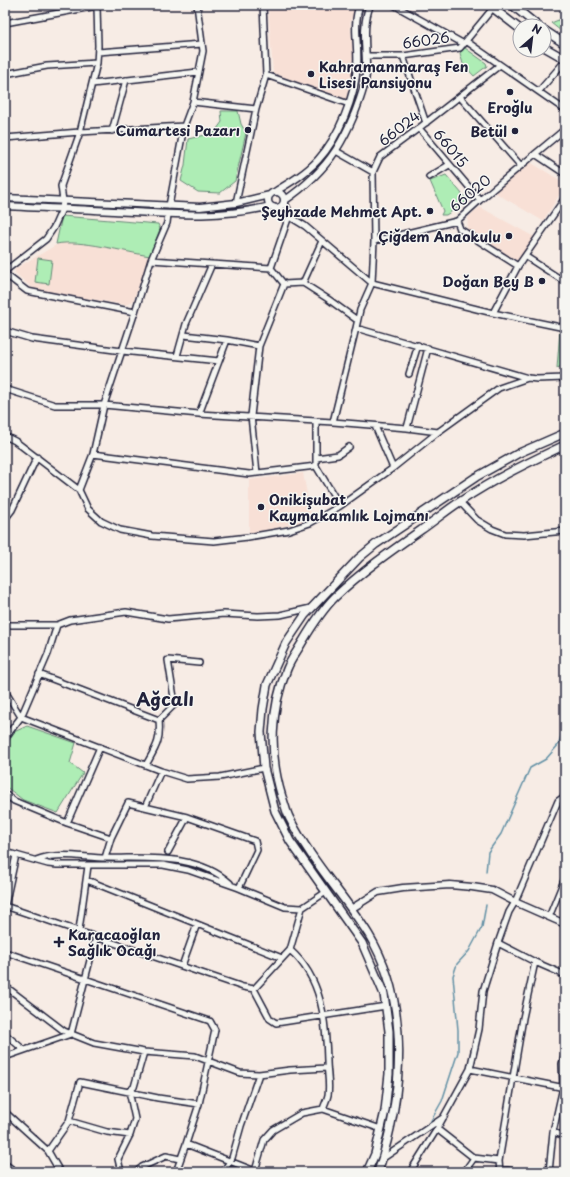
<svg xmlns="http://www.w3.org/2000/svg" width="570" height="1177" viewBox="0 0 570 1177" font-family="'Playpen Sans',sans-serif">
  <style>
    .built { fill: #f8e0d6 }
    .green { fill: #aeedb5; stroke: #688878 }
    .lines { fill: none; stroke-linecap: round; stroke-linejoin: round }
    .stream { stroke: #6290a5; stroke-width: 1.5 }
    .minor-casing { stroke: #22223b; stroke-width: 8 }
    .tertiary-casing { stroke: #22223b; stroke-width: 9 }
    .secondary-casing { stroke: #22223b; stroke-width: 10 }
    .minor { stroke: #f6f6f2; stroke-width: 5 }
    .tertiary { stroke: #f6f6f2; stroke-width: 6 }
    .secondary { stroke: #f6f6f2; stroke-width: 7 }
    .poi-dot { fill: #22223b; stroke: #f6f6f2; stroke-width: 1.5 }
    .labels { text-anchor: middle; dominant-baseline: central; stroke-width: 3; stroke-linejoin: round; paint-order: stroke }
    .street-label { font-size: 14px; fill: #22223b; stroke: #f6f6f2 }
    .poi-label { font-size: 14px; font-weight: bold; fill: #22223b; stroke: #f6f6f2; text-anchor: end }
    .district-label { font-size: 18px; font-weight: bold; fill: #22223b; stroke: #f6f6f2 }
  </style>
  <rect width="100%" height="100%" fill="#f7ece5"/>
  <filter id="ink" filterUnits="userSpaceOnUse"><feTurbulence type="fractalNoise" baseFrequency=".025" numOctaves="2"/><feDisplacementMap in="SourceGraphic" scale="8" xChannelSelector="R" yChannelSelector="G"/><feConvolveMatrix kernelMatrix="1 2 1 2 8 2 1 2 1" color-interpolation-filters="sRGB"/></filter>
  <g filter="url(#ink)">
    <!-- built -->
    <path class="built" d="M268,5h88l-6,18 3,30v21l-6,26 -74,-27z
      M530,162l35,21v3l-22,35 -49,-29z
      M480,207l56,31 -16,25 -53,-33 1,-13z
      M62,216l96,8 2,5 -27,72 -7,4 -93,-16 -18,-16v-4l41,-24z
      M303,473l9,47 -63,14v-54z"/>
    <!-- green -->
    <path class="green" d="M565,10v21h-4l-10,-8 10,-4v-6z
      M465,48l21,15 1,3 -13,10 -11,-12 -3,-11z
      M221,111h17l3,13 5,9 -11,48 -15,12 -22,-1 -17,-11 4,-16 3,-26 26,-6 8,-11z
      M446,175l22,26 -22,14h-5l2,-4 -13,-30z
      M62,216l96,8 2,5 -10,27c-26,-4 -69,-17 -94,-12z
      M38,258l14,2 -3,24 -14,-2z
      M560,330l5,1v34l-8,3z
      M27,726l49,17 -6,20 13,10 -25,40 -35,-13 -18,-14v-38l9,-16z"/>
    <g class="lines">
      <!-- stream -->
      <path class="stream" d="M486,872l2,-20 13,-18 29,-66 16,-9 13,-15 6,-25
        M428,1126l14,-25 16,-49v-22l-5,-54 4,-12 12,-13 13,-24 4,-22"/>
      <defs>
        <path id="minor" d="M394,5l70,39
          M5,23l92,-17 1,40 -1,17 -17,69 104,-6
          M466,41l99,69
          M98,52l104,-8
          M367,56h36l57,-8 33,-40
          M403,56l23,67
          M5,74l42,-8 50,-3
          M266,75l83,29
          M92,84l106,-12
          M539,91l26,-30
          M460,97l61,69
          M193,102l63,7
          M419,128l61,72
          M112,131l14,-51
          M5,138l75,-6 -19,54 2,15 -1,8 -8,18 -8,12 -41,32
          M336,151l37,21
          M535,154l30,20
          M429,177l20,-12
          M236,203l20,-94 10,-34 -3,-70
          M169,206l15,-80 9,-24 10,-51 -6,-46
          M274,207l31,19 67,57 121,30 72,15
          M457,221l3,8 58,37
          M374,241l83,-20 23,-21 85,-71
          M525,256l40,26
          M151,260l16,-37 1,-8
          M5,274l22,17 108,21 16,-52 120,8
          M303,283l25,16 29,21
          M284,284l19,-1 19,-42
          M135,312l-31,93 -11,49 156,20 67,-8v-45
          M493,313l25,-47 47,-68
          M356,328l4,-18 12,-27 2,-42 -1,-69 7,-15 39,-29 81,-63
          M5,331l27,8 90,12 97,10
          M184,335l43,5
          M177,356l9,-32 26,-60
          M409,374l9,-29
          M5,389l50,16h49l95,9 134,8 23,-94 172,50 9,1 28,-1
          M199,414l28,-74 32,6 25,-62 -13,-16 18,-52 -1,-7 -4,-8
          M333,422l74,6 21,-80
          M375,426l18,42
          M407,428l31,4
          M5,436l10,5 64,49 14,-36
          M316,458l22,-3 11,-8
          M316,466l24,40
          M257,473l-6,-57 8,-70
          M79,490l9,19 13,12 19,9 32,6 62,5 34,-4 41,-7 21,-7 30,-17 53,-38 45,-36 61,-44 29,-10
          M460,502l17,18 15,9 13,5 19,1 41,-4
          M5,519l7,-9 25,-53
          M5,625h52l13,-5 56,-8 42,7 56,-5 34,2 22,-1 31,-7
          M39,674l120,46
          M5,691l16,26 140,54 26,8 33,-2 44,-9
          M5,738l16,-21 27,-63 9,-29
          M146,765c10,-18 15,-24 13,-45l16,-16 -7,-44 31,3
          M5,794l9,7 53,22 44,15
          M145,807l16,-36
          M67,823l33,-76
          M5,852l43,12 9,1h106l25,5 51,18 46,19 17,1 24,-16
          M168,852l19,-35
          M105,858l6,-20 17,-35 59,14 68,24 2,9 -18,38
          M36,860c6,-2 12,-4 18,-4 17,-2 35,2 52,2 42,1 91,-5 124,25
          M87,880l195,78
          M5,906l238,81 11,2 16,30 6,4 110,-17
          M5,906l11,-51
          M549,917l16,-39
          M79,930l9,-64
          M498,943l37,19 30,13
          M5,952l205,69 5,9 -16,74 -13,40
          M182,966l15,-42
          M5,986l59,45 30,12 50,9 51,4 45,17 19,1 31,-4 37,-2
          M254,989l36,-39 12,-42
          M5,1034l19,16
          M5,1057l66,-23 25,-97
          M470,1069l95,19
          M323,1109l58,20
          M5,1112l43,39 12,21
          M69,1121l38,11 23,3
          M437,1129l37,29
          M553,1132l12,4
          M48,1151l21,-30 11,-39 78,16 41,6
          M382,1159l62,-42
          M5,1164l11,8
          M499,1169l23,3
          M121,1172l-3,-13 12,-24 5,-16 -6,-28 5,-4 10,-35
          M136,1172l6,-5 24,-11 14,3
          M176,1172l10,-28 69,27 9,-31 9,-10 29,-17 21,-4c1,-4 4,-9 5,-14 2,-11 -1,-24 -1,-34 -1,-41 -5,-83 -37,-111
          M223,1172l9,-14 9,-32 18,-52
          M410,1172l27,-43 33,-60 9,-40 4,-38 15,-48 11,-31 6,-10 43,-101 7,-5
          M464,1172l10,-14 25,3
          M500,1172l-1,-11 24,-143 12,-56
          M549,1172l4,-40 10,-45 -1,-23 3,-12"/>
        <path id="tertiary" d="M276,191c15,-9 30,-18 42,-31 21,-23 37,-63 39,-94 2,-20 -5,-42 3,-61
          M268 200a8 8 0 1 1 16 0a8 8 0 1 1-16 0Z
          M5,198l195,9 36,-4 34,-8
          M284,201c19,-13 39,-31 52,-51 7,-11 13,-23 18,-35 5,-13 11,-27 12,-41 1,-23 -5,-47 4,-69
          M5,206c36,2 73,3 109,5 55,3 103,8 157,-5
          M351,909l27,-17 25,-4 47,-3 22,2 20,3 23,12 50,22"/>
        <path id="secondary" d="M489,5l31,24
          M512,5l26,21
          M544,30l21,14
          M544,47l21,12
          M367,1172l8,-18 10,-43 4,-37v-43l-5,-37 -22,-51 -72,-102 -15,-30 -11,-43 -3,-36 2,-23 4,-24 19,-42 19,-28 54,-57 17,-14 100,-67 43,-24 46,-20
          M378,1172c25,-74 33,-168 -9,-237 -25,-40 -58,-74 -79,-116 -4,-7 -5,-15 -8,-22 -13,-42 -12,-87 5,-128 4,-10 11,-19 16,-28 9,-15 19,-31 32,-44 26,-25 56,-46 86,-67 13,-9 26,-20 40,-29 33,-22 68,-39 104,-56"/>
      </defs>
      <!-- minor casing -->
      <use href="#minor" class="minor-casing"/>
      <!-- tertiary casing -->
      <use href="#tertiary" class="tertiary-casing"/>
      <!-- secondary casing -->
      <use href="#secondary" class="secondary-casing"/>
      <!-- minor -->
      <use href="#minor" class="minor"/>
      <!-- tertiary -->
      <use href="#tertiary" class="tertiary"/>
      <!-- secondary -->
      <use href="#secondary" class="secondary"/>
    </g>
  </g>
  <!-- markers -->
  <g class="poi-dot">
    <circle cx="311" cy="74" r="4"/>
    <circle cx="510" cy="92" r="4"/>
    <circle cx="248" cy="130" r="4"/>
    <circle cx="515" cy="131" r="4"/>
    <circle cx="430" cy="211" r="4"/>
    <circle cx="509" cy="236" r="4"/>
    <circle cx="542" cy="281" r="4"/>
    <circle cx="261" cy="507" r="4"/>
    <path d="M57 936h4v4h4v4h-4v4h-4v-4h-4v-4h4z"/>
  </g>
  <g class="labels">
    <!-- street labels -->
    <g class="street-label">
      <text transform="translate(426 40) rotate(-8)">66026</text>
      <text transform="translate(399 128) rotate(-37)">66024</text>
      <text transform="translate(451 148) rotate(50)">66015</text>
      <text transform="translate(470 193) rotate(-40)">66020</text>
    </g>
    <!-- poi labels -->
    <g class="poi-label">
      <text x="319" y="66" text-anchor="start">Kahramanmaraş Fen<tspan x="319" dy="16">Lisesi Pansiyonu</tspan></text>
      <text x="510" y="107" text-anchor="middle">Eroğlu</text>
      <text x="240" y="130">Cumartesi Pazarı</text>
      <text x="507" y="131">Betül</text>
      <text x="422" y="211">Şeyhzade Mehmet Apt.</text>
      <text x="501" y="236">Çiğdem Anaokulu</text>
      <text x="534" y="281">Doğan Bey B</text>
      <text x="269" y="499" text-anchor="start">Onikişubat<tspan x="269" dy="16">Kaymakamlık Lojmanı</tspan></text>
      <text x="68" y="934" text-anchor="start">Karacaoğlan<tspan x="68" dy="16">Sağlık Ocağı</tspan></text>
    </g>
    <!-- district labels -->
    <g class="district-label">
      <text x="165" y="698">Ağcalı</text>
    </g>
  </g>
  <!-- margin -->
  <rect width="570" height="1177" fill="none" stroke="#f6f6f2" stroke-width="20"/>
  <rect x="10" y="10" width="550" height="1157" fill="none" stroke="#22223b" stroke-width="1.5" filter="url(#ink)"/>
  <!-- north arrow -->
  <g transform="translate(532 38) rotate(28)"><circle r="19" fill="#f6f6f2" stroke="#a1a1a9"/>
  <path d="M0-3L7 15L0 10L-7 15Z" fill="#22223b"/>
  <text y="-6" font-size="11" font-weight="bold" text-anchor="middle" fill="#22223b">N</text>
  </g>
</svg>
